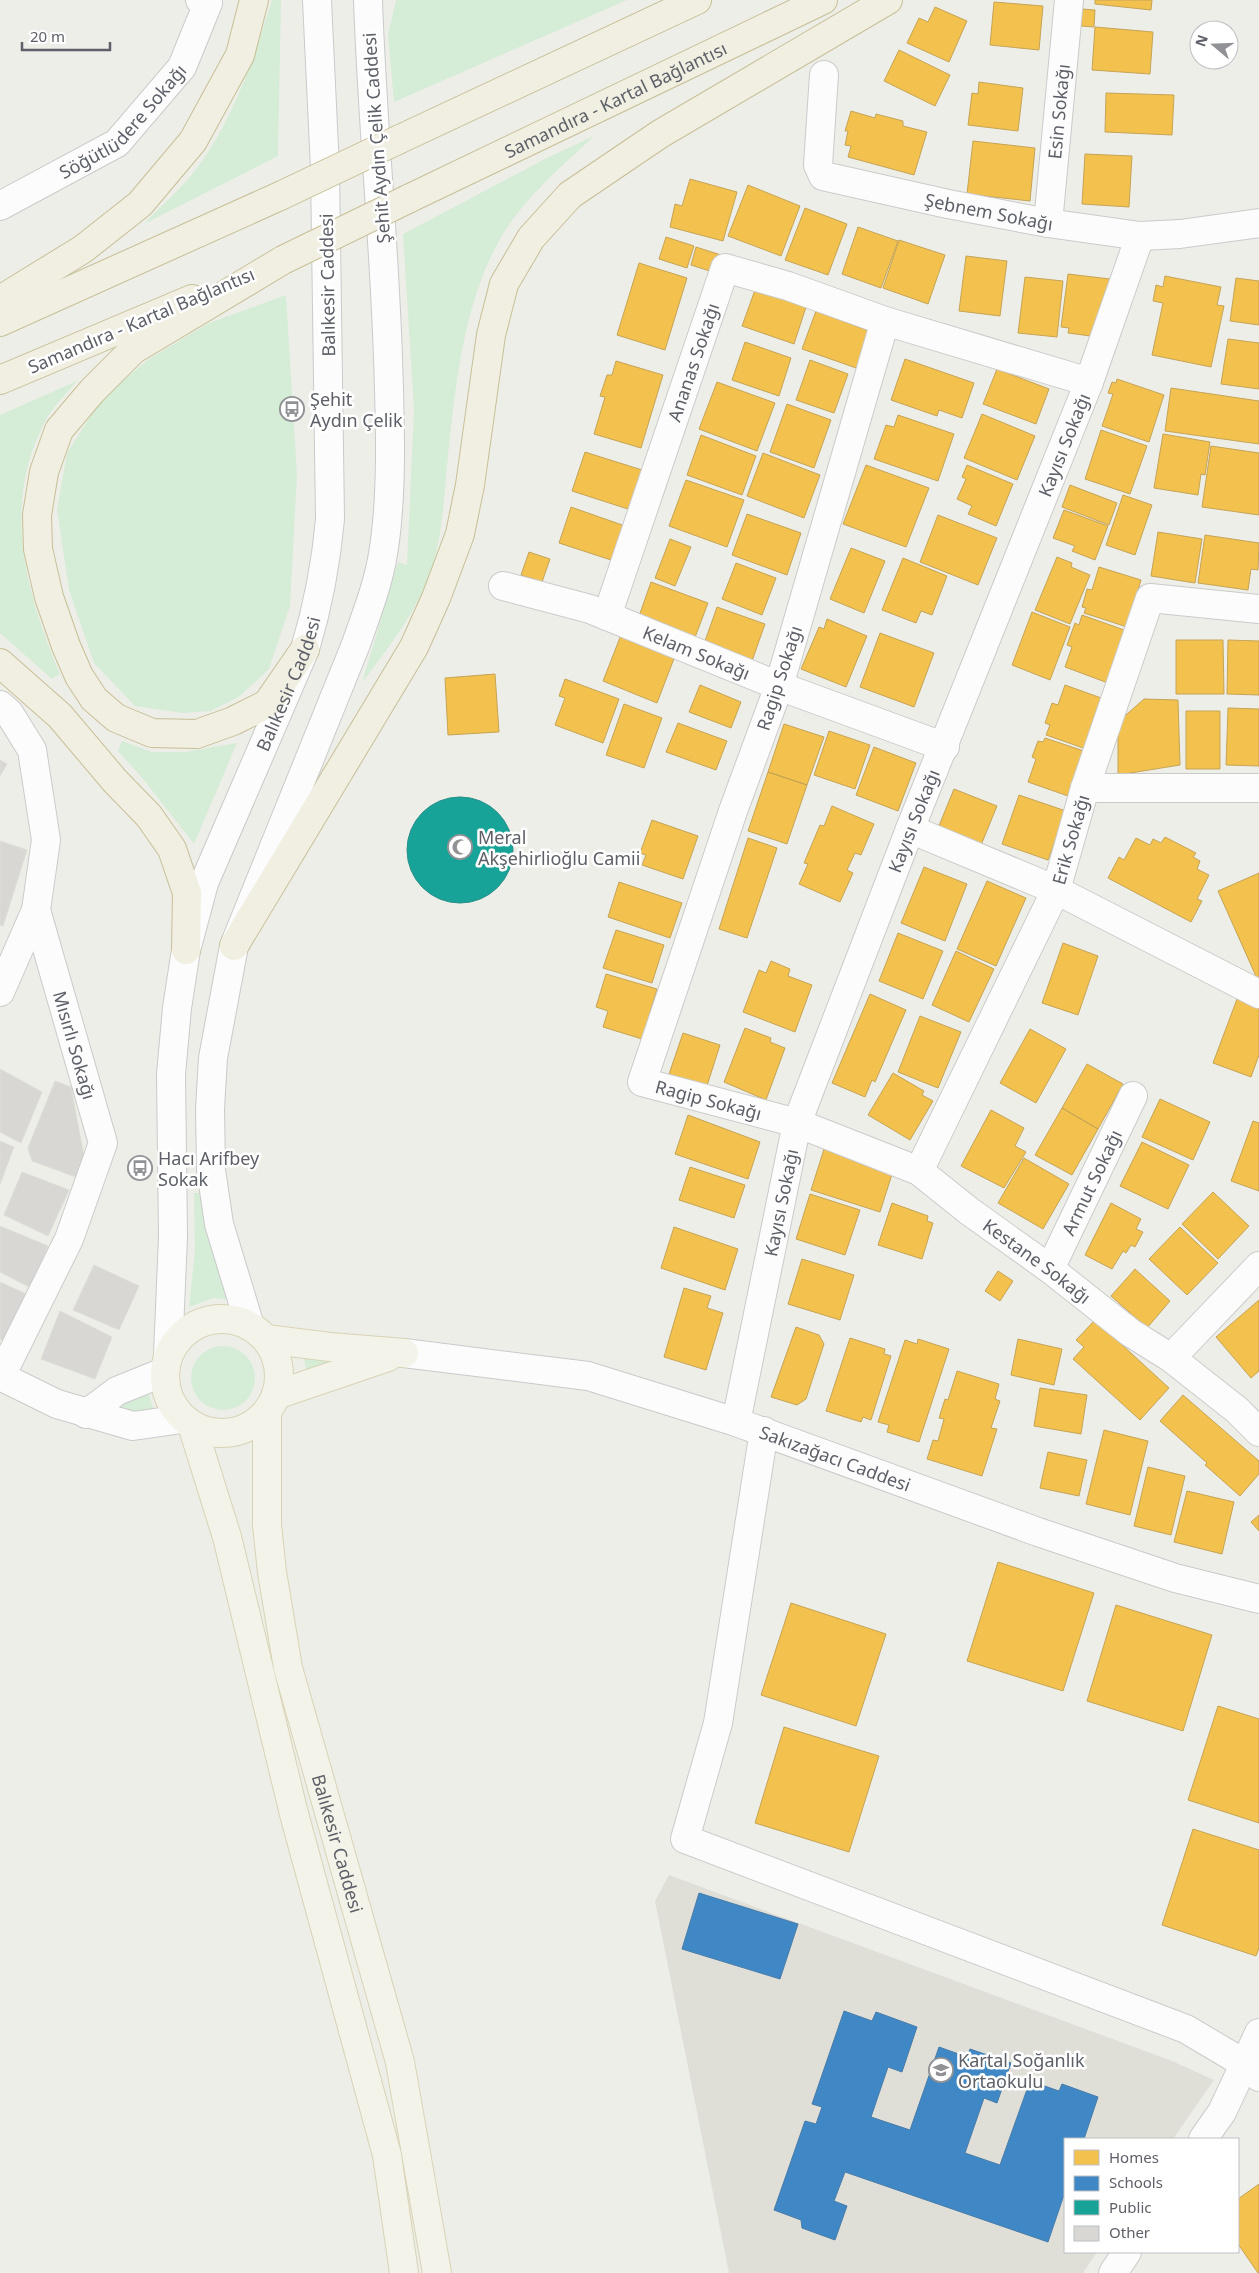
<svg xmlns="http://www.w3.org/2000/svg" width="1259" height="2273" viewBox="0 0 1259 2273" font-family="'Noto Sans',sans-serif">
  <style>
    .education { fill: #dfded7 }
    .green { fill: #d5ecd6 }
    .homes { fill: #f2c14e; stroke: #c5a456 }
    .schools { fill: #3f88c5; stroke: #487ca9 }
    .public { fill: #17a398; stroke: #2c8f8a }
    .building { fill: #d8d7d4; stroke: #deddd7 }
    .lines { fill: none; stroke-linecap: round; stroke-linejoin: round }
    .street-casing { stroke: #cacbca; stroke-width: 30 }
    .secondary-casing { stroke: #c9caca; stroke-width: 30 }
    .primary-casing { stroke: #d8d3b5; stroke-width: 30 }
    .highway-casing { stroke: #c7bf95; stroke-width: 30 }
    .street { stroke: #fcfcfc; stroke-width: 28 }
    .secondary { stroke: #fcfcfc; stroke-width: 28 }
    .primary { stroke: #f3f3e9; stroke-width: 28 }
    .highway { stroke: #f0efe2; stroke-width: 28 }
    .highway-bridge-casing { stroke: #c7bf95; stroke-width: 30; stroke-linecap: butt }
    .highway-bridge { stroke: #f0efe2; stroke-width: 28 }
    .labels { text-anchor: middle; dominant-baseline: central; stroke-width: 5; stroke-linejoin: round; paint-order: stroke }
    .street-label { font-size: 18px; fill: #5d6068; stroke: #fff }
    .poi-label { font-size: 18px; fill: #5d6068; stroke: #fff; text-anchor: start }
  </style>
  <rect width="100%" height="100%" fill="#eeeee9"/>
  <!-- education -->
  <path class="education" d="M669,1875l503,186 42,19 -41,59h-108v113h32l-14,21h-354l-74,-372z"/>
  <!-- green -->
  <path class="green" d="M272,0h9l-3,156 -134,68c17,-18 38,-36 53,-56 37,-50 57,-110 75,-168z
    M396,0h231l-233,102 -6,-67z
    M594,136c-34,32 -71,63 -94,103 -38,67 -45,152 -53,227 -3,35 -5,71 -16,105 -14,41 -44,78 -69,112l36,-121 9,3 7,-155 -11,-176 142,-75z
    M286,295l11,180 -7,131 -21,63 -29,27 -29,15 -29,2 -47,-7 -41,-43 -25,-73 -12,-80 10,-57 35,-55 47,-39 60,-36z
    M77,381c-9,11 -21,23 -29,35 -48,85 -23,174 12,258l-8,5 -52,-46v-218z
    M122,741l30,11h33l52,-9 -43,101 -50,-64 -26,-29z
    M194,1193h5l12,52 20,55 -18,-2 -24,9 6,-57z
    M191 1378a32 32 0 1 1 64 0a32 32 0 1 1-64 0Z
    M302,1348l46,7 -40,25z
    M146,1385l10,32 -48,-7z"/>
  <!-- homes -->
  <path class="homes" d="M1095,0h57l-1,10 -56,-6z
    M994,2l49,4 -4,44 -49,-5z
    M935,7l32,14 -18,41 -42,-19 12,-25 9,4z
    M1082,9l13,1 -1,17 -13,-1z
    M1095,27l58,5 -3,42 -58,-4z
    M899,50l51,25 -15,31 -51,-25z
    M979,82l44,6 -5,43 -50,-6 4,-32 6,1z
    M1106,93l68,2 -2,40 -67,-3z
    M851,111l24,7 1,-4 27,7v5l24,6 -13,43 -66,-18 3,-11 -6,-1 3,-14h-3z
    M973,141l62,7 -5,53 -63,-7z
    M1085,154l47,2 -3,51 -47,-3z
    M690,179l47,13 -14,49 -53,-14 5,-23 7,2z
    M748,185l52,21 -19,50 -53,-20z
    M805,208l42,16 -19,51 -43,-15z
    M858,227l40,14 -17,47 -39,-14z
    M666,237l28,9 -7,22 -28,-9z
    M899,240l46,15 -17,49 -45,-16z
    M696,247l25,8 -5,18 -25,-8z
    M966,256l41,5 -7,55 -41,-5z
    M639,263l48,15 -22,72 -48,-15z
    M1068,274l42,5 -8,54 -4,4 -30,-4 1,-5 -8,-1z
    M1165,276l56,11 -4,18 7,1 -13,61 -59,-12 11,-52 -10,-2 3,-16 7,2z
    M1025,277l38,4 -6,56 -39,-4z
    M1236,278l23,3v44l-29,-4z
    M755,290l51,17 -12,37 -52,-18z
    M816,311l56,21 -13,37 -57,-20z
    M1228,339l31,4v46l-38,-5z
    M745,342l46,16 -12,38 -47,-16z
    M905,359l69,24 -12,35 -23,-8 -2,6 -46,-16z
    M810,360l38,14 -14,39 -38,-13z
    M616,361l47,14 -22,73 -47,-14 11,-37 -5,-1 7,-21h5z
    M997,369l52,20 -13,35 -53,-20z
    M1117,379l47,16 -15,47 -47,-16 11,-32 -5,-1 4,-11 4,1z
    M717,382l58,21 -18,48 -58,-22z
    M1171,388l88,13v43l-94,-13z
    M787,404l44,16 -17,48 -44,-16z
    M982,414l53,22 -18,44 -53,-22z
    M898,415l56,19 -16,47 -64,-22 12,-34 8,2z
    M1101,430l46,16 -17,48 -45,-15z
    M1163,434l47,8 -5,33 -4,-1 -3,21 -44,-7z
    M701,435l55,21 -14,39 -55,-20z
    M1211,446l48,7v62l-57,-8z
    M585,452l57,18 -11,40 -59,-19z
    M763,453l57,22 -16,43 -57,-22z
    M866,465l63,23 -23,59 -63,-23z
    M967,465l46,19 -17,42 -28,-12 4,-8 -15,-7 9,-20 -4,-2z
    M686,480l58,20 -17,47 -58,-21z
    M1070,485l47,18 -8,22 -47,-18z
    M1123,495l29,10 -17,50 -29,-10z
    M571,507l54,19 -11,35 -55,-18z
    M1064,510l44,16 -13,34 -23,-9 3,-5 -22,-8z
    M747,514l54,19 -14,42 -55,-20z
    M938,515l59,23 -19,47 -58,-23z
    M1158,532l44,7 -7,44 -44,-7z
    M1205,535l54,8 -1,27 -7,-1 -3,21 -50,-7z
    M670,539l21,8 -16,39 -20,-8z
    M851,548l34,13 -21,52 -34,-14z
    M529,552l21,7 -8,23 -21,-7z
    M1057,557l15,6 -1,4 19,8 -20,49 -35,-14z
    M903,558l44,18 -15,39 -11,-4 -5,12 -34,-13z
    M736,563l40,15 -14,37 -40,-16z
    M1099,567l42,13 -14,47 -43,-14 2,-5 -4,-1 5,-18 5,1z
    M651,582l57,21 -14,37 -56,-21z
    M717,607l48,17 -13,37 -48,-17z
    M1032,612l38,15 -20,53 -38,-15z
    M1082,615l45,16 -19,52 -43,-16 7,-20 -5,-2 8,-22 4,2z
    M827,619l40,17 -21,51 -45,-18 18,-42 5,2z
    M880,633l54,20 -20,54 -54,-20z
    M621,635l54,21 -18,47 -54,-22z
    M1176,640h47l1,54h-48z
    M1228,640l31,1v54l-32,-1z
    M495,674l4,58 -51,3 -3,-57z
    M565,679l54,20 -16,44 -48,-18 10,-27 -6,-2z
    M700,685l41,17 -10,26 -42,-16z
    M1065,685l39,14 -18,50 -40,-14 4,-10 -5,-2 7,-20 6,2z
    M1144,699l34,1 2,65 -62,10v-53z
    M624,704l38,14 -18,50 -38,-13z
    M1228,708l31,1v57l-33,-1z
    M1186,711h34v58h-34z
    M678,723l49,18 -11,29 -50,-18z
    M784,724l40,13 -17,48 -39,-13z
    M829,731l41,14 -15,44 -41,-14z
    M1045,738l39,13 -16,45 -40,-14 8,-23 -4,-2 6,-16 5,1z
    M874,747l42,16 -18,48 -42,-16z
    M768,772l39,13 -20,59 -39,-13z
    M954,789l43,17 -18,44 -43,-17z
    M1019,795l47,16 -18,49 -46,-16z
    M832,806l42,18 -13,31 -6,-2 -8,17 6,3 -13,29 -41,-18 9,-20 -4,-1 16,-38 4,1z
    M652,820l46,16 -15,43 -41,-14 4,-10 -6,-2z
    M1165,837l31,16 -3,4 7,4 -3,8 12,6 -12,24 5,2 -11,21 -83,-44 11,-21 5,3 12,-22 14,7 3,-6 8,4z
    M748,838l29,10 -30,90 -28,-9z
    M924,867l43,17 -22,57 -44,-18z
    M1259,873v110l-41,-92z
    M987,881l39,17 -30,68 -39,-17z
    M619,882l63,21 -12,35 -62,-21z
    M616,930l48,15 -12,38 -49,-15z
    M898,933l45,18 -20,48 -44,-18z
    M1063,943l35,13 -20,59 -36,-12z
    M956,951l38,18 -25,53 -37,-17z
    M771,961l19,8 -2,7 24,9 -17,47 -52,-20 16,-42 7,3z
    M606,974l51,15 -15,50 -39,-12 5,-16 -12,-4z
    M870,994l36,16 -31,72 -3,-2 -7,17 -33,-14z
    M1237,999l22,8v48l-8,22 -38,-14z
    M920,1016l41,16 -23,56 -40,-16z
    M745,1028l26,10 -1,4 15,6 -19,52 -42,-18z
    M1030,1029l36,20 -30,54 -36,-20z
    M683,1033l37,12 -15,47 -38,-12z
    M1087,1064l36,20 -25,45 -36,-21z
    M893,1073l31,18 -2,4 11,6 -23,39 -42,-25z
    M1160,1099l50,23 -17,38 -51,-23z
    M1062,1108l36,21 -26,46 -37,-20z
    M991,1110l33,18 -9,18 11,6 -22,36 -43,-22z
    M688,1115l72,27 -12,37 -73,-25z
    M1253,1121l6,2v68l-28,-10z
    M1142,1142l47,23 -21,44 -48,-23z
    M825,1146l69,22 -14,44 -69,-22z
    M1024,1158l45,26 -26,45 -45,-26z
    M690,1167l55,18 -11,33 -55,-18z
    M1213,1192l36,34 -31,33 -36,-35z
    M810,1194l50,16 -15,45 -49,-16z
    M892,1203l36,13 -1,5 6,2 -11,36 -44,-14z
    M1111,1203l30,16 -5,10 7,3 -8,15 -4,-2 -5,8 -3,-2 -11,18 -27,-14z
    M674,1227l64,22 -13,41 -64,-22z
    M1180,1227l38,36 -31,32 -38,-36z
    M802,1259l52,16 -14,45 -52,-16z
    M1135,1269l35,32 -23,27 -36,-32z
    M998,1271l15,10 -13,20 -15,-10z
    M684,1288l27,8 -4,12 16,5 -17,57 -42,-13z
    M1259,1300v71l-8,7 -35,-41z
    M1095,1320l74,68 -29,32 -67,-61 11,-12 -8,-7z
    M796,1327l23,8 5,9 -18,55 -9,6 -26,-8z
    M850,1338l35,11 -1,5 7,2 -20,64 -8,-3 -2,5 -35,-11z
    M918,1339l31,10 -30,93 -32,-10 2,-7 -11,-3 27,-82 12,4z
    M1018,1339l44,10 -8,36 -43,-10z
    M957,1371l42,13 -4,15 5,2 -9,27 6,1 -15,47 -55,-17 6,-19 5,1 6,-22 -5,-1 6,-19 3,1z
    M1040,1388l47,7 -6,39 -47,-8z
    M1183,1395l76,66v13l-19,22 -35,-31 2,-2 -47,-42z
    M1104,1430l44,11 -18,74 -44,-11z
    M1048,1452l39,8 -8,36 -39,-8z
    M1148,1467l37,9 -14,59 -37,-9z
    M1187,1491l47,11 -12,52 -48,-12z
    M1259,1515v16l-8,-9z
    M998,1562l96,31 -31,98 -96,-30z
    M791,1603l95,31 -30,92 -95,-31z
    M1116,1605l96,30 -29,96 -96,-30z
    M1218,1706l41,13v104l-71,-23z
    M784,1727l95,29 -30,96 -94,-29z
    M1193,1829l66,21v98l-3,8 -94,-31z
    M1259,2184v89h-1l-20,-29v-45z"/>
  <!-- schools -->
  <path class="schools" d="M699,1893l99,31 -18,55 -98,-30z
    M844,2011l28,10 4,-9 41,15 -15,45 -14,-5 -17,50 39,13 29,-83 28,10 3,-8 41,14 -14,40 -13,-5 -19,55 35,12 30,-84 29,10 3,-7 36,13 -14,42h-19v53l-17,50 -203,-70 -11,29 13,5 -12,34 -33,-12 -1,-8 -27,-10 31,-89 11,3 6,-17 -10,-3z"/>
  <!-- public -->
  <path class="public" d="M407 850a53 53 0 1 1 106 0a53 53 0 1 1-106 0Z"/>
  <!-- building -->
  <path class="building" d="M0,760l7,4 -7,12z
    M0,841l27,9 -24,76 -3,-1z
    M0,1069l42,23 -21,51 -21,-11z
    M55,1081l16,6 13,70 -8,20 -44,-16 -4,-13z
    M0,1141l14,6 -14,37z
    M22,1172l47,18 -21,46 -44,-21z
    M0,1226l48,20 -17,42 -31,-16z
    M94,1265l45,21 -20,44 -46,-20z
    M0,1282l26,12 -18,48 -8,-3z
    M60,1311l52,26 -17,42 -54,-20z"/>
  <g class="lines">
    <defs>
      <g id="street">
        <path id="s1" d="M824,75l-6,90 5,11 125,28 100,19 92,13 40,-2 79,-11"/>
        <path id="s2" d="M0,206l117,-63 65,-76 26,-64 -8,-3"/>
        <path id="s3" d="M1048,223l21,-223"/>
        <path id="s4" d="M1089,382l-204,-61 -106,365 -46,125 -91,271 155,41 122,48 50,40 81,58 81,64 40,25 66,52 22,22"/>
        <path id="s5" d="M503,586l87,23 189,77 166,61"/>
        <path id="s6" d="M607,616l118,-348 63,18 97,35"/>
        <path id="s7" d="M0,705l9,8 23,37 14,90 -10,70 67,233 -34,96 -68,137"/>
        <path d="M1085,788h174"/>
        <path d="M910,829l146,61 203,104"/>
        <path d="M0,992l36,-82"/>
        <path id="s8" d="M919,1171l137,-281 29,-102 65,-190 109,11"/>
        <path id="s9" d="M1050,1269l83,-173"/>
        <path d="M1171,1358l88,-92"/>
        <path d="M0,1376l57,28 76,22 49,-7"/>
        <path d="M86,1414l31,-23 47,-19"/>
        <path id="s10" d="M736,1422l61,-299 113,-294 179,-447 51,-146"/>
        <path d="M764,1431l-46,292 -33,116 501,190 59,35 14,13"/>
        <path d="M1203,2139l19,-27 37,-79"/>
        <path d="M1113,2273l14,-21"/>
      </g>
      <g id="secondary">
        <path d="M250,1326l-31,-102 -8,-54 -1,-61 3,-51 21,-112 122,-302c10,-29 22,-59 27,-90 10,-60 7,-135 5,-196 -4,-120 -16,-239 -20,-358"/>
        <path id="s11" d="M404,1353l184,23 148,46 302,110 137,46 84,21"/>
        <path id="s12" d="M168,1354l5,-117 -2,-163 6,-66 9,-58 18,-67 101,-234c13,-43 21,-85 25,-130l-5,-350 -8,-169"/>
      </g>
      <g id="primary">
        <circle cx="222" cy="1376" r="57"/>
        <path d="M266,1339l64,8 74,6"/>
        <path d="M276,1395l112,-38"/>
        <path id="s13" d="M267,1412v113l5,47 16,96 112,394 37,211"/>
        <path d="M192,1425l35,112 67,277 93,341 17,118"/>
      </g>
      <g id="highway">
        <path d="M400,139l297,-139"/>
        <path id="s14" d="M408,199l415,-199"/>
        <path d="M283,260l-150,90 -41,41 -33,39 -15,42 -7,43 1,34 11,48 17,49 13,30 15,23 22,19 36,15 45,1 36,-13 34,-17 38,-55"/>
        <path d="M0,300l83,-51 57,-45 53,-63 47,-86 14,-55"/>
        <path d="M0,322l280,-126"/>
        <path d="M0,380l192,-81"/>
        <path d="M0,663l60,53 55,65 34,35 23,33 15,44 -1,57"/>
        <path d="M234,946l180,-299 22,-49 24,-64 10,-49 21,-150 13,-51 27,-46 39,-43 90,-61 228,-134"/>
      </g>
    </defs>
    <!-- street casing -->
    <use href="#street" class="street-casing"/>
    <!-- secondary casing -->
    <use href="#secondary" class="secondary-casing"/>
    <!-- primary casing -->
    <use href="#primary" class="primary-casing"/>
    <!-- highway casing -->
    <use href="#highway" class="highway-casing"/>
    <!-- street -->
    <use href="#street" class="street"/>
    <!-- secondary -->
    <use href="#secondary" class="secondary"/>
    <!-- primary -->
    <use href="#primary" class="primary"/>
    <!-- highway -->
    <use href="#highway" class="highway"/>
    <defs>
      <path id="highway-bridge" d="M280,196l120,-57
        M283,260l125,-61"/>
    </defs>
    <!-- highway-bridge casing -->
    <use href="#highway-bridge" class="highway-bridge-casing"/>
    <!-- highway-bridge -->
    <use href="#highway-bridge" class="highway-bridge"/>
  </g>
  <!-- icons -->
  <defs>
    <symbol id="bus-ring" viewBox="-11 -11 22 22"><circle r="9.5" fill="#fff" stroke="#909295" stroke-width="1.5"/><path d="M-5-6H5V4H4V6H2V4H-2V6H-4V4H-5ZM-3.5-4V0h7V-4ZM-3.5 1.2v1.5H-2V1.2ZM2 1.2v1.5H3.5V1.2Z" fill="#909295"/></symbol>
    <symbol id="mosque-ring" viewBox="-11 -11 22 22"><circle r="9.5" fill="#fff" stroke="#909295" stroke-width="1.5"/><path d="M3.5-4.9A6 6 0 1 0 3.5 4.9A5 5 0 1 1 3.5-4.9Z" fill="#909295"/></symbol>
    <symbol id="school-ring" viewBox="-11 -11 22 22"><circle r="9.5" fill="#fff" stroke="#909295" stroke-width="1.5"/><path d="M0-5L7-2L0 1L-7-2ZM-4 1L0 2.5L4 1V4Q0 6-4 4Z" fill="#909295"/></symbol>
  </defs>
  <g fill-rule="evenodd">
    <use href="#bus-ring" x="278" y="395" width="28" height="28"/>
    <use href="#mosque-ring" x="446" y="833" width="28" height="28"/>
    <use href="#bus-ring" x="126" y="1154" width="28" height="28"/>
    <use href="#school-ring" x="927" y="2056" width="28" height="28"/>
  </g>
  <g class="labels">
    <!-- street labels -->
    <g class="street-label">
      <text stroke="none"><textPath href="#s14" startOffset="230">Samandıra - Kartal Bağlantısı</textPath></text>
      <text stroke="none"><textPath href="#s3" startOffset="112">Esin Sokağı</textPath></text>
      <text stroke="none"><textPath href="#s2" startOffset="151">Söğütlüdere Sokağı</textPath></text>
      <text transform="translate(376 138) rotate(-94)">Şehit Aydın Çelik Caddesi</text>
      <text stroke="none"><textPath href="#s1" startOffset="272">Şebnem Sokağı</textPath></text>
      <text transform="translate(327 285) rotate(-91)">Balıkesir Caddesi</text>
      <text transform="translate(141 320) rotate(-23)">Samandıra - Kartal Bağlantısı</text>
      <text stroke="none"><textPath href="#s6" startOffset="268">Ananas Sokağı</textPath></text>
      <text stroke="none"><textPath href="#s10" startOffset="1034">Kayısı Sokağı</textPath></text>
      <text stroke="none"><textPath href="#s5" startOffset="205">Kelam Sokağı</textPath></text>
      <text transform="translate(779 678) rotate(-72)">Ragip Sokağı</text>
      <text stroke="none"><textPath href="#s12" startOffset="691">Balıkesir Caddesi</textPath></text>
      <text stroke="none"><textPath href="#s10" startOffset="629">Kayısı Sokağı</textPath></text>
      <text stroke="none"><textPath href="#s8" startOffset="365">Erik Sokağı</textPath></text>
      <text stroke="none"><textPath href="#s7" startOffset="358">Mısırlı Sokağı</textPath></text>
      <text stroke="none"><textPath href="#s4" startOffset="1081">Ragip Sokağı</textPath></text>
      <text stroke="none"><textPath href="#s9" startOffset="96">Armut Sokağı</textPath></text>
      <text stroke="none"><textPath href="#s10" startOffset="224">Kayısı Sokağı</textPath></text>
      <text stroke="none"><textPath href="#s4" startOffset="1452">Kestane Sokağı</textPath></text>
      <text stroke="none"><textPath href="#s11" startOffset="446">Sakızağacı Caddesi</textPath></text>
      <text stroke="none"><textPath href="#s13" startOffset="440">Balıkesir Caddesi</textPath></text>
    </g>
    <!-- poi labels -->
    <g class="poi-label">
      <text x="310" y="399">Şehit<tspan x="310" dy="21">Aydın Çelik</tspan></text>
      <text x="478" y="837">Meral<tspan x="478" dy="21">Akşehirlioğlu Camii</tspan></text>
      <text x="158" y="1158">Hacı Ari̇fbey<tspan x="158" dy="21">Sokak</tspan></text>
      <text x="958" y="2060">Kartal Soğanlık<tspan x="958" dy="21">Ortaokulu</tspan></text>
    </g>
  </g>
  <!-- legend -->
  <rect x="1064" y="2138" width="175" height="115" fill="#ffffff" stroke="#bebfc3"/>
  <rect x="1074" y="2150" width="25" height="15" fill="#f2c14e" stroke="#bebfc3"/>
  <text x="1109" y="2163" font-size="15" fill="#5d6068">Homes</text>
  <rect x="1074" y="2176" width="25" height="15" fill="#3f88c5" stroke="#bebfc3"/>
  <text x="1109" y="2188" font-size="15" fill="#5d6068">Schools</text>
  <rect x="1074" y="2200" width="25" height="15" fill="#17a398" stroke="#bebfc3"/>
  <text x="1109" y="2213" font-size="15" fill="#5d6068">Public</text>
  <rect x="1074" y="2226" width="25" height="15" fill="#d8d7d4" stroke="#bebfc3"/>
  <text x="1109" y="2238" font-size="15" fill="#5d6068">Other</text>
  <!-- north arrow -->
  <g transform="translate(1214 45) rotate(289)"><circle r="24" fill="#ffffff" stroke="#bebfc3"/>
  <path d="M0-4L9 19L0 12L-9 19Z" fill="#909295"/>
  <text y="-8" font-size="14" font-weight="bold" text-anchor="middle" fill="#5d6068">N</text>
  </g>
  <!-- scale -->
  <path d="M22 42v8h88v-8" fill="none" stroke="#5d6068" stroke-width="2.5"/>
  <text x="30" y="42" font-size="15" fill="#5d6068" stroke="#ffffff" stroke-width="4" paint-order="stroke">20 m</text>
</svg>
